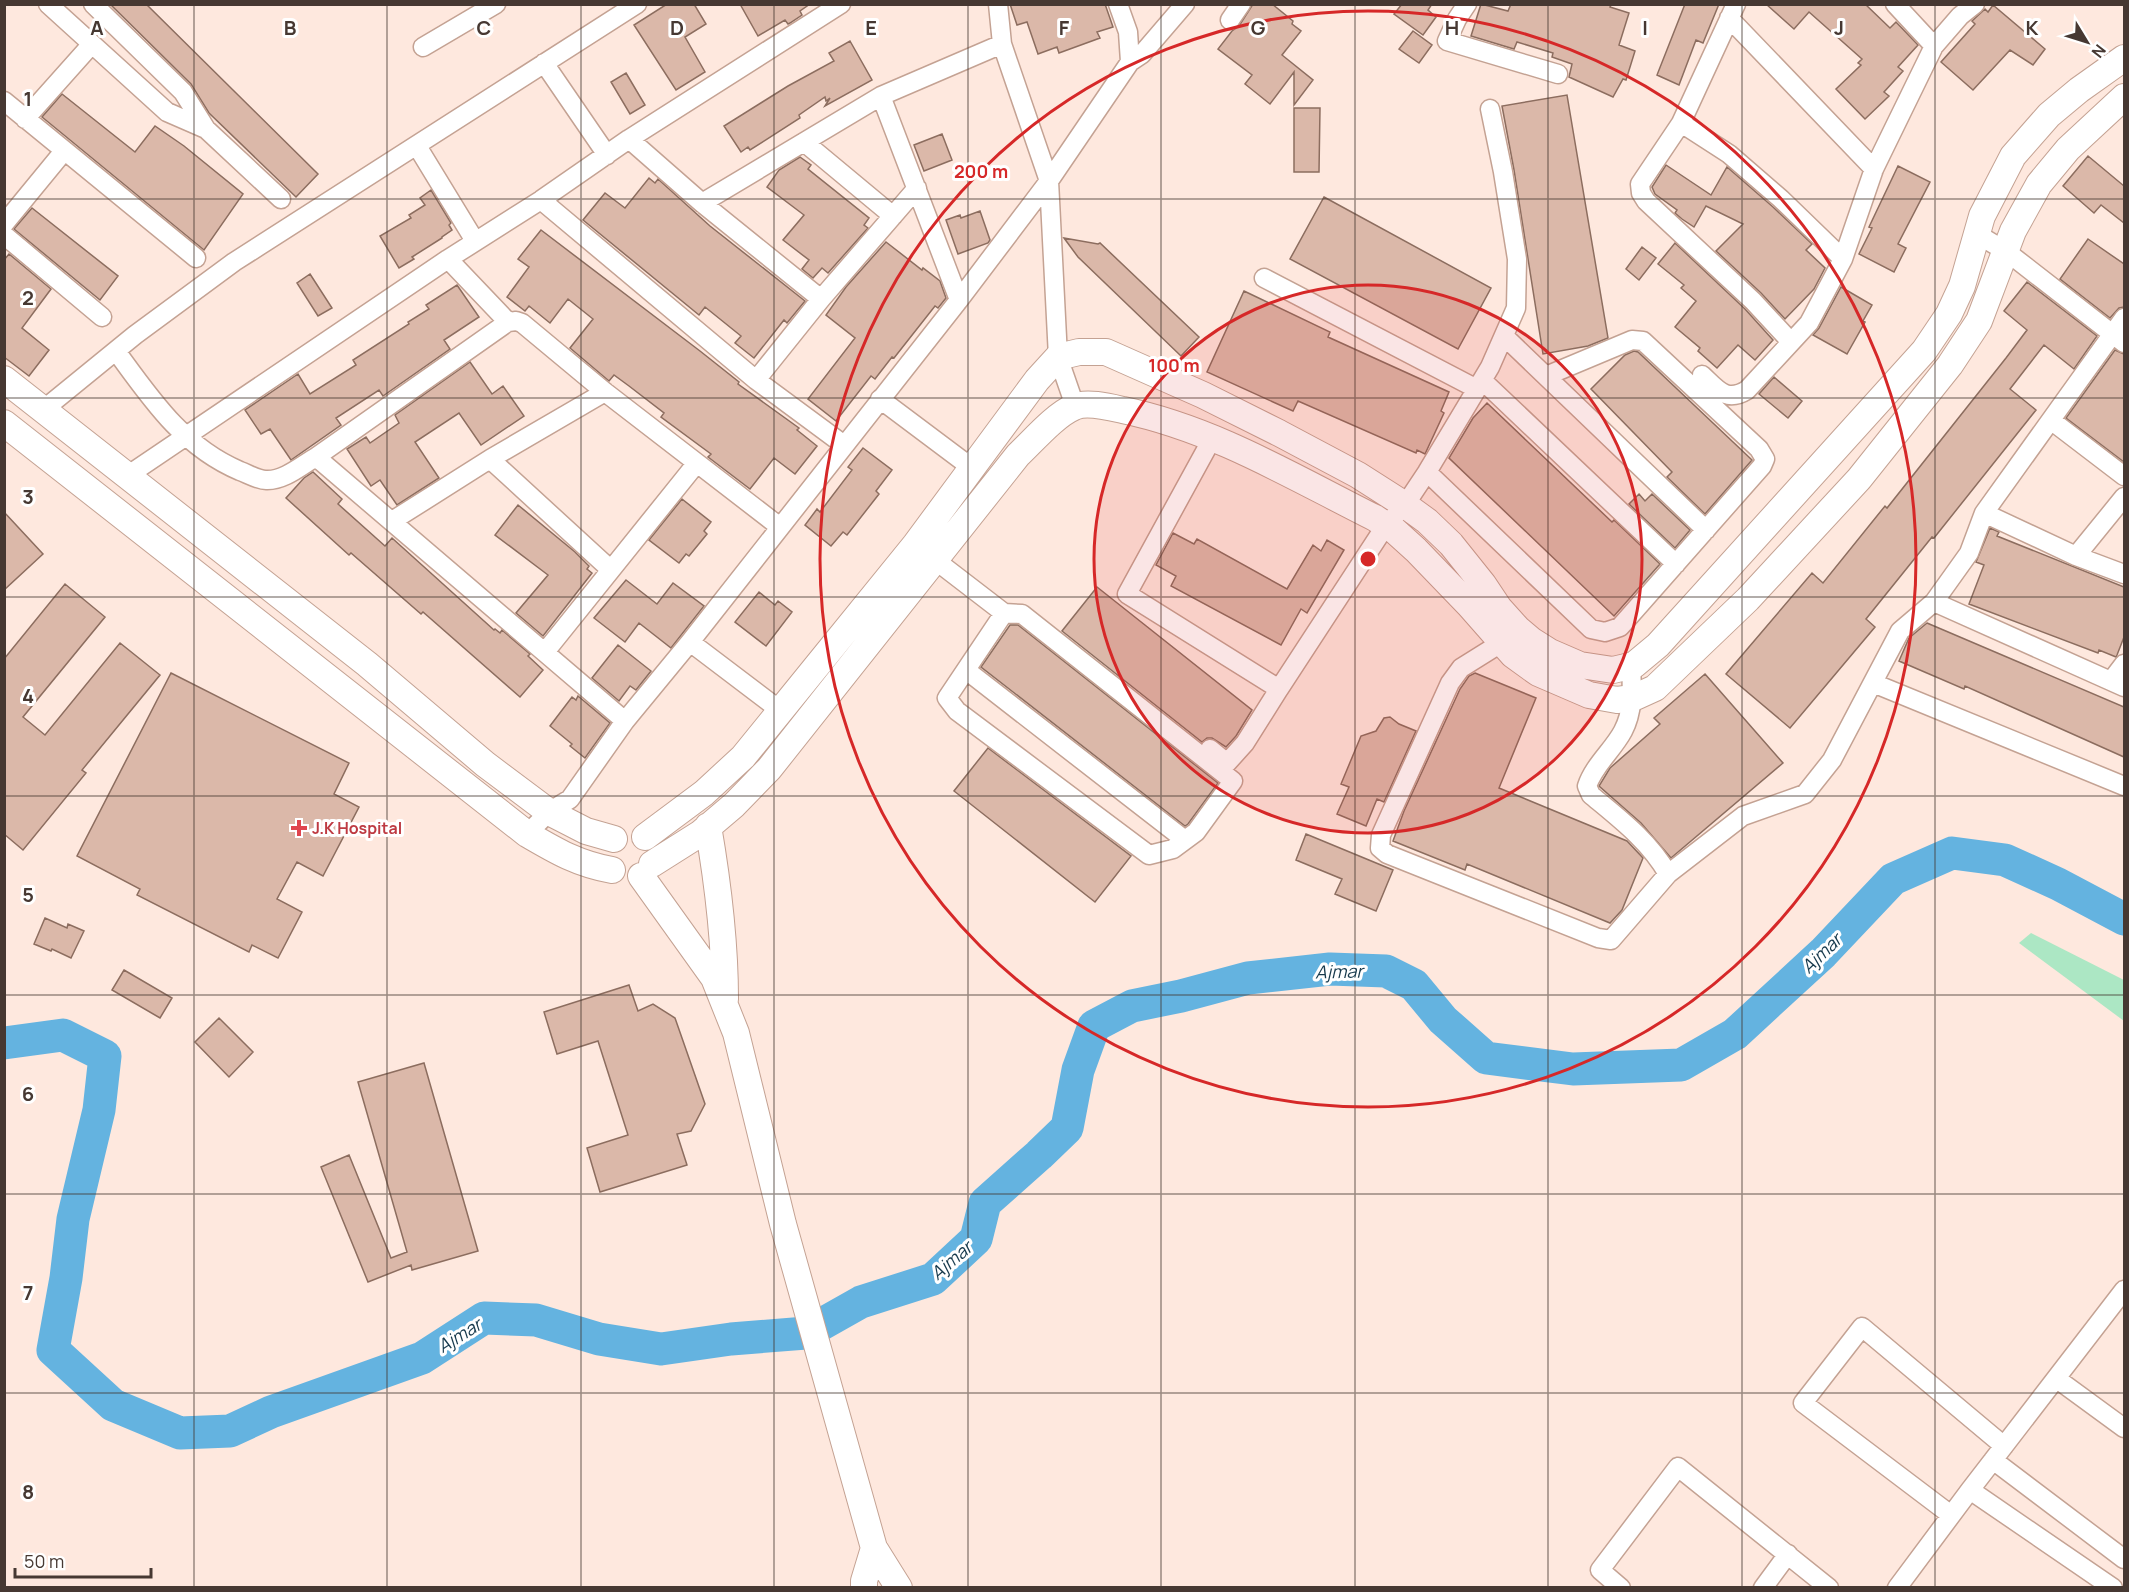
<svg xmlns="http://www.w3.org/2000/svg" width="2129" height="1592" viewBox="0 0 2129 1592" font-family="Manrope,sans-serif">
  <style>
    .green { fill: #ace7c4 }
    .lines { fill: none; stroke-linecap: round; stroke-linejoin: round }
    .river { stroke: #64b3e0; stroke-width: 33 }
    .building { fill: #dbb8a9; stroke: #8c6d5f; stroke-width: 1.5 }
    .street-casing { stroke: #c4a293; stroke-width: 21 }
    .secondary-casing { stroke: #c4a293; stroke-width: 28 }
    .street { stroke: #fff; stroke-width: 18 }
    .secondary { stroke: #fff; stroke-width: 26 }
    .grid { fill: none; stroke: #463832; stroke-width: 1.5; stroke-opacity: 0.55 }
    .ring { fill: none; stroke: #d62828; stroke-width: 3 }
    .health-dot { fill: #e0444e; stroke: #fff; stroke-width: 2 }
    .labels { text-anchor: middle; dominant-baseline: central; stroke-width: 6; stroke-linejoin: round; paint-order: stroke }
    .health-label { font-size: 16px; font-weight: bold; fill: #be3a42; stroke: #fff; text-anchor: start }
    .water-label { font-size: 18px; font-style: italic; fill: #16394c; stroke: #fff }
    .grid-label { font-size: 20px; text-anchor: middle; font-weight: bold; fill: #463832; stroke: #fff; stroke-width: 6; stroke-linejoin: round; paint-order: stroke }
    .centre { fill: #d62828; stroke: #fff; stroke-width: 3 }
    .ring-label { font-size: 18px; text-anchor: middle; font-weight: bold; fill: #d62828; stroke: #fff; stroke-width: 6; stroke-linejoin: round; paint-order: stroke }
  </style>
  <rect width="100%" height="100%" fill="#fee8de"/>
  <!-- green -->
  <path class="green" d="M2031,933l93,47v41l-105,-78z"/>
  <g class="lines">
    <!-- river -->
    <path class="river" d="M4,1043l59,-8 42,21 -6,54 -26,109 -7,59 -13,72 60,55 67,28 50,-2 41,-19 151,-54 62,-40 52,2 63,19 62,10 70,-10 75,-6 55,-31 72,-23 43,-40 9,-36 54,-48 28,-27 11,-58 16,-44 38,-20 49,-10 67,-18 82,-9 56,2 28,14 29,35 43,38 87,11 108,-4 54,-31 88,-81 70,-74 59,-26 53,7 53,24 66,35"/>
  </g>
  <!-- building -->
  <path class="building" d="M110,4h36l172,170 -22,23 -87,-84 -18,-29z
    M667,4h27l12,20 -21,13 20,35 -29,18 -42,-65z
    M740,4h70l-10,7 2,4 -12,8 -2,1 -3,-4 -27,16z
    M1010,4h95l8,23 -16,5 3,6 -41,15 -2,-6 -19,7 -11,-32 -10,3z
    M1253,4h19l21,17 -1,3 9,7 -19,24 31,25 -19,25v-33l-24,32 -25,-20 7,-9 -34,-26 14,-18 7,-5z
    M1402,4h30l-4,6 8,7 -13,18 -29,-21z
    M1481,4l27,7 3,-7h100l-1,3 19,6 -10,32 16,6 -9,29 -3,-1 -10,18 -44,-20 3,-13 -20,-7 1,-4 -36,-11 -3,7 -43,-13z
    M1685,4h34l-16,39 -7,-3 -17,45 -22,-10z
    M1766,4h99l25,24 6,-6 22,23 -20,22 5,4 -19,21 5,4 -24,23 -29,-30 25,-24 -3,-2 4,-4 -53,-47 -15,17z
    M1993,5l52,44 -12,16 -23,-15 -37,40 -32,-28 34,-38 -3,-3 13,-12 3,3z
    M1413,31l19,14 -13,18 -20,-14z
    M850,41l22,39 -47,26 5,-8 -4,3 -1,-4 -26,18 1,3 -50,32 -2,-3 -7,5 -17,-26 64,-40 46,-25 -5,-8z
    M626,73l19,32 -15,9 -19,-32z
    M62,94l73,58 20,-26 29,20 59,48 -39,56 -162,-133z
    M1567,95l41,243 -20,8 -45,8 -29,-184 -12,-64z
    M1294,108h26l-1,64h-25z
    M942,134l10,26 -28,11 -10,-26z
    M2088,156l36,30v37l-23,-18 -7,8 -31,-27z
    M800,157l11,8 -3,4 61,49 -5,7 4,3 -40,45 -6,-5 -9,10 -11,-9 7,-9 -26,-20 21,-25 -37,-28 12,-17z
    M1666,165l45,30 16,-28 46,40 39,37 -6,6 19,18 -11,21 -29,30 -24,-26 -45,-42 27,-27 -37,-18 -12,21 -12,-8 -7,-6 2,-3 -22,-16 -3,-7z
    M1898,166l32,16 -32,62 8,4 -12,24 -35,-18 13,-26 -3,-1z
    M649,178l6,5 3,-4 52,47 95,75 -18,22 -3,-3 -30,38 -19,-15 6,-7 -36,-29 -6,8 -116,-95 22,-27 20,15z
    M431,190l20,33 -2,2 3,5 -10,7v1l-30,19 2,2 -15,9 -19,-32 31,-18 -2,-3 16,-10 -5,-7z
    M1324,197l167,91 -33,61 -168,-90z
    M32,208l86,68 -18,24 -86,-71z
    M980,211l10,29 -2,3 -30,11 -12,-34 14,-5 1,3z
    M541,230l159,121 39,31 -1,2 61,44 -2,2 20,16 -22,28 -21,-16 -24,31 -42,-32 3,-3 -50,-37 3,-4 -35,-27 -15,-11 -5,6 -39,-33 23,-29 -25,-20 -18,24 -21,-17 -4,5 -18,-14 22,-30 -11,-8z
    M1064,238l34,6 2,-1 99,94 -18,19 -103,-99z
    M2088,239l36,25v43l-5,1 -9,10 -50,-39z
    M886,242l36,28 1,-2 17,13 6,17 -8,10 -3,-2 -41,52 -2,-1 -17,22 -4,-3 -35,45 -28,-22 47,-61 -29,-23 20,-28z
    M1675,243l70,66 28,31 -18,20 -17,-15 -21,23 -19,-17 2,-3 -25,-21 21,-26 -15,-13 3,-3 -26,-21z
    M1642,247l14,11 -17,22 -13,-11z
    M9,254l42,35 -29,39 27,22 -20,26 -25,-19v-97z
    M310,274l22,34 -14,8 -21,-33z
    M2027,282l70,54 -23,33 -30,-24 -34,44 26,21 -102,128 -2,-1 -66,82 9,8 -85,101 -64,-54 86,-101 11,10 62,-77 2,2 119,-150 21,-28 -23,-19z
    M457,285l22,32 -35,23 6,9 -67,47 -4,-6 -43,28 5,7 -50,35 -21,-31 -9,5 -16,-24 53,-36 12,20 46,-29 -3,-5 56,-36 -1,-2 21,-13 -3,-4z
    M1841,287l31,18 -9,16 2,1 -18,32 -34,-19 6,-7z
    M1244,291l86,41 -2,5 121,55 -8,19 3,2 -19,41 -8,-4 -1,3 -118,-52 -5,10 -86,-39z
    M2115,350l9,4v108l-58,-44z
    M1634,351l4,1 114,108 -47,54 -38,-37 5,-5 -81,-83 34,-34z
    M470,362l22,32 11,-8 21,30 -43,29 -22,-32 -44,29 24,36 -42,27 -17,-25 -9,6 -24,-37 19,-12 4,6 29,-20 -4,-8z
    M1774,377l28,24 -14,17 -29,-24z
    M1487,403l125,119 2,-2 46,44 -46,52 -165,-158 24,-40z
    M863,448l29,22 -16,21 3,3 -32,41 -4,-3 -12,14 -26,-21 12,-16 3,3 32,-42 -4,-3z
    M313,472l29,27 -4,5 47,42 7,-8 102,92 1,-1 5,4 2,-3 28,24 -2,2 15,14 -23,27 -97,-85 -2,2 -70,-61 -2,2 -63,-57 18,-20z
    M1639,494l6,7 7,-7 38,36 -15,18 -46,-44z
    M682,499l29,23 -7,9 3,3 -18,22 -3,-2 -7,9 -30,-23z
    M518,505l57,47 14,14 -2,3 5,4 -49,63 -27,-23 32,-38 -53,-40z
    M4,512l39,42 -39,36z
    M1990,528l9,4 -2,4 127,51v50l-7,18 -1,2 -17,-7 -1,3 -129,-49 15,-39 -8,-3z
    M1173,533l21,11 3,-5 90,50 26,-44 8,6 6,-11 17,10 -37,63 -6,-4 -20,36 -110,-59 5,-10 -20,-11z
    M626,580l31,24 16,-21 31,23 -33,42 -32,-25 -14,19 -31,-24z
    M65,584l40,33 -82,100 22,18 75,-92 40,32 -78,95 4,3 -63,77 -19,-16v-175z
    M1097,587l155,123 -16,26 -10,11 -14,-9h-5l-5,4 -140,-111z
    M759,592l16,13 3,-4 14,11 -26,34 -31,-24z
    M1927,623l197,84v50l-159,-71 -1,3 -65,-28 10,-23z
    M1010,625h8l200,158 -30,41 -3,2 -204,-159z
    M618,645l33,26 -15,19 -6,-4 -11,15 -27,-23z
    M171,673l178,90 -15,31 25,13 -36,69 -26,-14 -20,37 25,13 -24,46 -26,-13 -3,7 -112,-57 3,-6 -63,-33z
    M1475,673l61,25 -37,90 128,53 16,17 -21,52 -12,13 -143,-59 -2,6 -72,-29 11,-30 56,-122 9,-13z
    M1705,674l78,89 -112,95 -30,-35 -42,-37 11,-18 50,-44 -6,-6z
    M578,696l32,27 -25,35 -15,-12 2,-2 -22,-18 22,-29 4,3z
    M1390,717l9,7 17,7 -32,71 -7,-3 -11,27 -29,-12 12,-27 -8,-3 20,-48 15,-5 8,-13z
    M988,748l143,108 -36,46 -141,-111z
    M1306,834l87,36 -17,41 -41,-17 7,-15 -46,-19z
    M45,918l22,10 1,-4 16,7 -13,27 -19,-9 -1,2 -17,-7z
    M124,970l48,28 -12,20 -48,-28z
    M629,985l9,26 15,-7 22,14 30,86 -14,27 -14,3 10,31 -87,27 -13,-44 41,-13 -30,-94 -41,13 -13,-42z
    M219,1018l34,34 -24,25 -34,-35z
    M424,1063l54,188 -66,19 -1,-5 -43,17 -47,-115 28,-12 42,103 16,-6 -49,-170z"/>
  <g class="lines">
    <defs>
      <path id="street" d="M48,4l119,108 39,17 -23,-37 -90,-88
        M998,4l4,40 47,137 9,176 17,49
        M1467,4l-10,15 -10,22 111,33
        M1736,4l-55,119 48,31 52,45 62,60
        M1895,4l39,42
        M1729,18l145,151
        M1230,20l11,-16
        M423,47l73,-43
        M1130,62l12,-8 43,-50
        M544,63l63,92
        M881,96l78,204
        M4,101l192,157
        M25,119l66,-74
        M1681,123l-41,61 1,9 5,8 107,100 38,41
        M206,129l75,70
        M629,139l73,64 119,96
        M804,142l89,74
        M417,146l58,95
        M541,200l215,180 88,65
        M702,203l179,-107 121,-52
        M4,224l60,-73
        M1977,234l30,18 117,91
        M4,235l98,82
        M448,259l60,63
        M1264,278l213,111
        M1504,336l202,194
        M116,351c35,48 67,96 124,120 8,3 18,9 26,9 18,1 36,-15 50,-23
        M1702,375c15,14 24,28 45,15l62,-67 34,-64 31,-90 60,-123 26,-30 15,-12
        M756,380l65,-81 96,-111
        M1482,380l194,184
        M880,399l92,69
        M43,410l92,-75 99,-73 403,-258
        M2052,421l72,55
        M1213,437l-86,157 152,95 107,-164 19,-20 22,-33 63,-105 26,-59 1,-49 -14,-87 -13,-63
        M490,459l121,111
        M1427,472l164,157 14,3 15,-5 142,-161 3,-7 -6,-10 -116,-108 -11,-1 -86,36
        M127,476l321,-217 93,-59 88,-61 212,-135
        M1984,513l92,43 48,18
        M392,521l98,-62 115,-67
        M926,553l78,60
        M2076,556l48,-59
        M1934,602l190,85
        M1004,613l18,1 211,167 -37,51 -23,17 -24,6 -192,-144 -10,-13z
        M690,642l91,69
        M1501,643l-40,25 -11,15 -69,152 -1,13 7,6 211,84 13,2 57,-66 75,-58 62,-22 27,-34 68,-129 34,-29 35,-49 15,-40 140,-195
        M545,652l151,-188
        M1631,665c1,23 3,45 -8,66 -10,19 -29,34 -36,55l4,9c29,24 58,46 77,79
        M966,670l219,170
        M2111,681l13,-17
        M1873,683l251,103
        M625,721l-309,-264 192,-135 8,-1 6,2 83,69 175,135
        M1210,749l17,14 18,-20 34,-54
        M527,834l22,-22 21,-13 55,-78 65,-79 269,-342 90,-119 81,-119 -2,-30 -10,-28
        M2057,1379l67,49
        M1993,1460l131,99
        M1970,1490l143,98
        M1951,1515l-148,-112 59,-76 142,119
        M1621,1588l-21,-18 78,-103 151,121
        M1763,1588l25,-34
        M1897,1588l73,-98 154,-200"/>
      <path id="secondary" d="M4,379l363,285 118,100 64,48 37,19 28,8
        M4,423l523,411c29,17 51,30 85,36
        M708,826c10,58 17,114 17,173
        M645,837l59,-44 39,-36 172,-212 122,-165 21,-23 21,-5h27l97,43 76,38 79,42 47,30 22,16 24,23 32,40 16,24 19,21 13,11 19,12 30,13 33,5 21,-5 24,-20 266,-294 25,-37 13,-28 20,-70 31,-60 36,-41 30,-25 45,-32
        M652,864l49,-31 33,-28 35,-36 249,-314c15,-14 37,-40 56,-48 12,-6 36,0 49,3 91,19 170,67 252,108l20,13 21,19 53,55 44,50 25,18 51,22 28,5 16,-2 22,-10 93,-89 111,-120 91,-114 29,-44 34,-90 26,-47 29,-35 56,-52
        M641,876l73,102 22,55 47,191 91,324 25,40
        M864,1588v-7l10,-33"/>
    </defs>
    <!-- street casing -->
    <use href="#street" class="street-casing"/>
    <!-- secondary casing -->
    <use href="#secondary" class="secondary-casing"/>
    <!-- street -->
    <use href="#street" class="street"/>
    <!-- secondary -->
    <use href="#secondary" class="secondary"/>
  </g>
  <!-- grid -->
  <path class="grid" d="M194,4v1584M387,4v1584M581,4v1584M774,4v1584M968,4v1584M1161,4v1584M1355,4v1584M1548,4v1584M1742,4v1584M1935,4v1584M4,199h2120M4,398h2120M4,597h2120M4,796h2120M4,995h2120M4,1194h2120M4,1393h2120"/>
  <!-- distance rings -->
  <circle cx="1368" cy="559" r="274" fill="#d62828" fill-opacity=".12"/>
  <g class="ring">
    <circle cx="1368" cy="559" r="274"/>
    <circle cx="1368" cy="559" r="548"/>
  </g>
  <!-- markers -->
  <path class="health-dot" d="M296 819h6v6h6v6h-6v6h-6v-6h-6v-6h6z"/>
  <g class="labels">
    <!-- health labels -->
    <g class="health-label">
      <text x="312" y="828">J.K Hospital</text>
    </g>
    <!-- water labels -->
    <g class="water-label">
      <text transform="translate(1821 953) rotate(-44)">Ajmar</text>
      <text transform="translate(1339 971) rotate(-1)">Ajmar</text>
      <text transform="translate(951 1260) rotate(-41)">Ajmar</text>
      <text transform="translate(459 1335) rotate(-32)">Ajmar</text>
    </g>
  </g>
  <g class="grid-label">
    <text x="97" y="35">A</text>
    <text x="290" y="35">B</text>
    <text x="484" y="35">C</text>
    <text x="677" y="35">D</text>
    <text x="871" y="35">E</text>
    <text x="1064" y="35">F</text>
    <text x="1258" y="35">G</text>
    <text x="1452" y="35">H</text>
    <text x="1645" y="35">I</text>
    <text x="1839" y="35">J</text>
    <text x="2032" y="35">K</text>
    <text x="28" y="106">1</text>
    <text x="28" y="305">2</text>
    <text x="28" y="504">3</text>
    <text x="28" y="703">4</text>
    <text x="28" y="902">5</text>
    <text x="28" y="1101">6</text>
    <text x="28" y="1300">7</text>
    <text x="28" y="1499">8</text>
  </g>
  <circle cx="1368" cy="559" r="9" class="centre"/>
  <g class="ring-label">
    <text x="981" y="178">200 m</text>
    <text x="1174" y="372">100 m</text>
  </g>
  <!-- border -->
  <rect width="2129" height="1592" fill="none" stroke="#463832" stroke-width="12"/>
  <!-- north arrow -->
  <g transform="translate(2087 42) rotate(128)" stroke="#ffffff" stroke-width="4.5" paint-order="stroke">
  <path d="M0-4.5L10 22L0 15L-10 22Z" fill="#463832"/>
  <text y="-9" font-size="16" font-weight="bold" text-anchor="middle" fill="#463832">N</text>
  </g>
  <!-- scale -->
  <path d="M15 1568v9h136v-9" fill="none" stroke="#463832" stroke-width="3"/>
  <text x="24" y="1568" font-size="18" fill="#463832" stroke="#ffffff" stroke-width="4.5" paint-order="stroke">50 m</text>
</svg>
